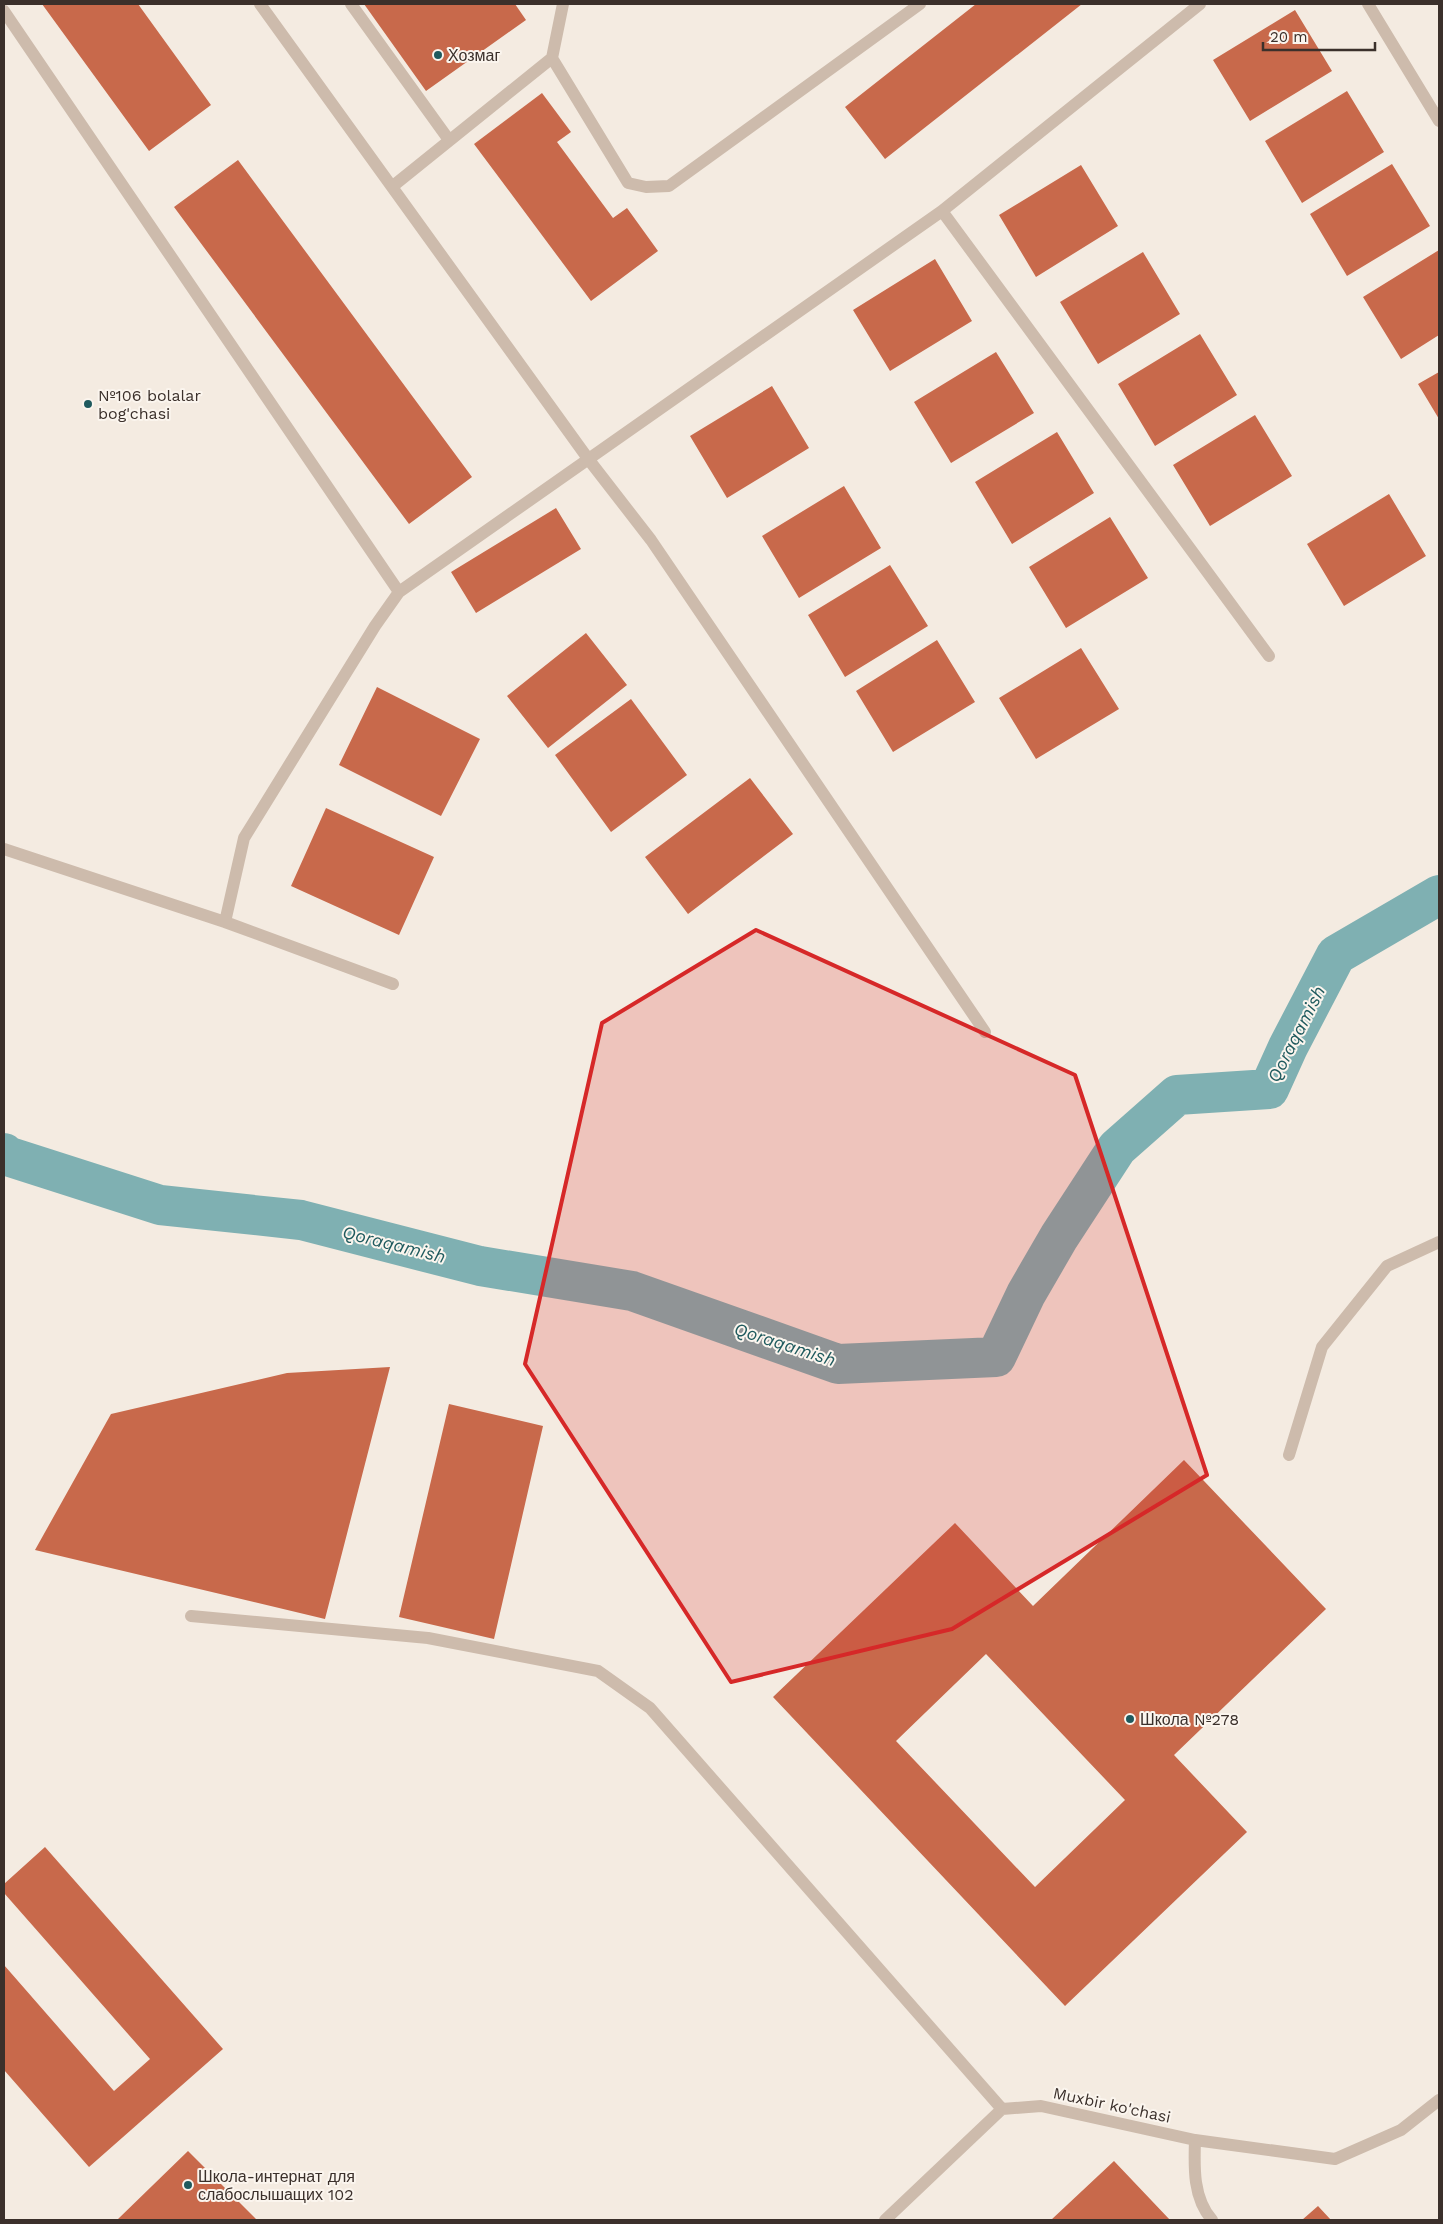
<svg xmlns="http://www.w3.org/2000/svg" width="1443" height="2224" viewBox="0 0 1443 2224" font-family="'Work Sans',sans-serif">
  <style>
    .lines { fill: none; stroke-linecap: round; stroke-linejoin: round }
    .canal { stroke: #7fb0b2; stroke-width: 40 }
    .building { fill: #c8694b; fill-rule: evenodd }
    .minor { stroke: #cdbbac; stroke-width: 12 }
    .marked { fill: #d62828; fill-opacity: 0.2; stroke: #d62828; stroke-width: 4; stroke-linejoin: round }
    .poi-dot { fill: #1f5a5e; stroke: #fbf5ee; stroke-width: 2 }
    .labels { text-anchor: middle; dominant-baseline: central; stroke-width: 4; stroke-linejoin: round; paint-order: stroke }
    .poi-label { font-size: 16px; fill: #3b302b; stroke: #fbf5ee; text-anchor: start }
    .street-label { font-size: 16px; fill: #3b302b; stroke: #fbf5ee }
    .water-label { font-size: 18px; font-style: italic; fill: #1f5a5e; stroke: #fbf5ee }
  </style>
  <rect width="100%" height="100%" fill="#f4ebe1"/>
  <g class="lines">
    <!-- canal -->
    <path class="canal" d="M4,1153l3,3 153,49 141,15 179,46 152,25 206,73 158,-7 30,-63 33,-57 58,-89 60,-53 92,-6 19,-42 48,-92 103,-60"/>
  </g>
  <!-- building -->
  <path class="building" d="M42,4h96l73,101 -62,46z
    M364,4h151l11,16 -100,71z
    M976,4h106l-197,155 -40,-52z
    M1295,10l37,61 -82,50 -37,-61z
    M1347,91l37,61 -82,51 -37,-62z
    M542,93l29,39 -14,10 56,76 14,-10 31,43 -67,50 -117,-157z
    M238,160l234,317 -63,47 -235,-317z
    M1392,164l38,62 -83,50 -37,-62z
    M1081,165l37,61 -82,51 -37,-62z
    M1439,250v85l-38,24 -38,-62z
    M1143,252l37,62 -82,50 -38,-62z
    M935,259l37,62 -82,50 -37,-61z
    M1200,334l37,61 -82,51 -37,-62z
    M996,352l38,61 -83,50 -37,-61z
    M1439,372v47l-21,-35z
    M772,386l37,62 -82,50 -37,-62z
    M1255,415l37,61 -82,50 -37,-61z
    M1057,432l37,61 -82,51 -37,-62z
    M844,486l37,62 -82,50 -37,-62z
    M1389,494l37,62 -82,50 -37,-62z
    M556,508l25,41 -105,64 -25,-41z
    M1110,517l38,61 -82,50 -37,-61z
    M890,565l38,61 -83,51 -37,-62z
    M586,633l41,52 -79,63 -41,-52z
    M937,640l38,62 -82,50 -37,-61z
    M1081,648l38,61 -83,50 -37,-61z
    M377,687l103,52 -39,77 -102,-51z
    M631,699l56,76 -76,57 -56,-77z
    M750,778l43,56 -105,80 -43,-57z
    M326,808l108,49 -35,78 -108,-49z
    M390,1367l-65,252 -290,-69 76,-136 176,-41z
    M449,1404l94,22 -49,213 -95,-22z
    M1184,1460l142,149 -152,146 73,77 -182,174 -292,-309 182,-174 78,83zM986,1654l139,146 -90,87 -139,-146z
    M45,1847l178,202 -134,118 -85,-97v-105l110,126 36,-32 -146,-166v-9z
    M188,2151l69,69h-140z
    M1114,2161l56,59h-119z
    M1318,2206l13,14h-29z"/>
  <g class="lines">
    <!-- minor -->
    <path class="minor" d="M260,4l329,456 62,80 334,492
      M351,4l98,136
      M1368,4l71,117
      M4,11l395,581
      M552,58l76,125 18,4 23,-1 251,-182
      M393,186l159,-128 11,-54
      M942,211l327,445
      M4,849l221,73 168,62
      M225,922l19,-84 131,-212 24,-34 543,-381 258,-207
      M1289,1455l33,-108 65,-81 52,-24
      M191,1616l237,22 170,33 52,37 352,401
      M1195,2140c-1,28 -2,58 17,80
      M885,2220l117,-111 39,-3 154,34 140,19 66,-29 38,-30"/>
  </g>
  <!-- marked area -->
  <path class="marked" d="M756,930l319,145 132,400 -255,154 -221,53 -206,-318 77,-341z"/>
  <!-- markers -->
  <g class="poi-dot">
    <circle cx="438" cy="55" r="5"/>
    <circle cx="88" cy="404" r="5"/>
    <circle cx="1130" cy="1719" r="5"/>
    <circle cx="188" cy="2185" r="5"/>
  </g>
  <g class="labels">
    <!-- poi labels -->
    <g class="poi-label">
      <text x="448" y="55">Хозмаг</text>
      <text x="98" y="395">№106 bolalar<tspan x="98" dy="18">bog'chasi</tspan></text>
      <text x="1140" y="1719">Школа №278</text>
      <text x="198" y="2176">Школа-интернат для<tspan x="198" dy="18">слабослышащих 102</tspan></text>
    </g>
    <!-- street labels -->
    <g class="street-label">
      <text transform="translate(1112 2105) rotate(12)">Muxbir ko'chasi</text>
    </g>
    <!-- water labels -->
    <g class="water-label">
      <text transform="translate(1296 1034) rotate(-63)">Qoraqamish</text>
      <text transform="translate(394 1244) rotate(14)">Qoraqamish</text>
      <text transform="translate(785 1344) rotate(18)">Qoraqamish</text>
    </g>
  </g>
  <!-- border -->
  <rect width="1443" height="2224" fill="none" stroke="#3b302b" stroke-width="10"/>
  <!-- scale -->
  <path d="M1263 42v8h112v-8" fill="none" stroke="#3b302b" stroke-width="2.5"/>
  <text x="1270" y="42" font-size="15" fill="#3b302b" stroke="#fbf5ee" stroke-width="4" paint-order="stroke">20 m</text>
</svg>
